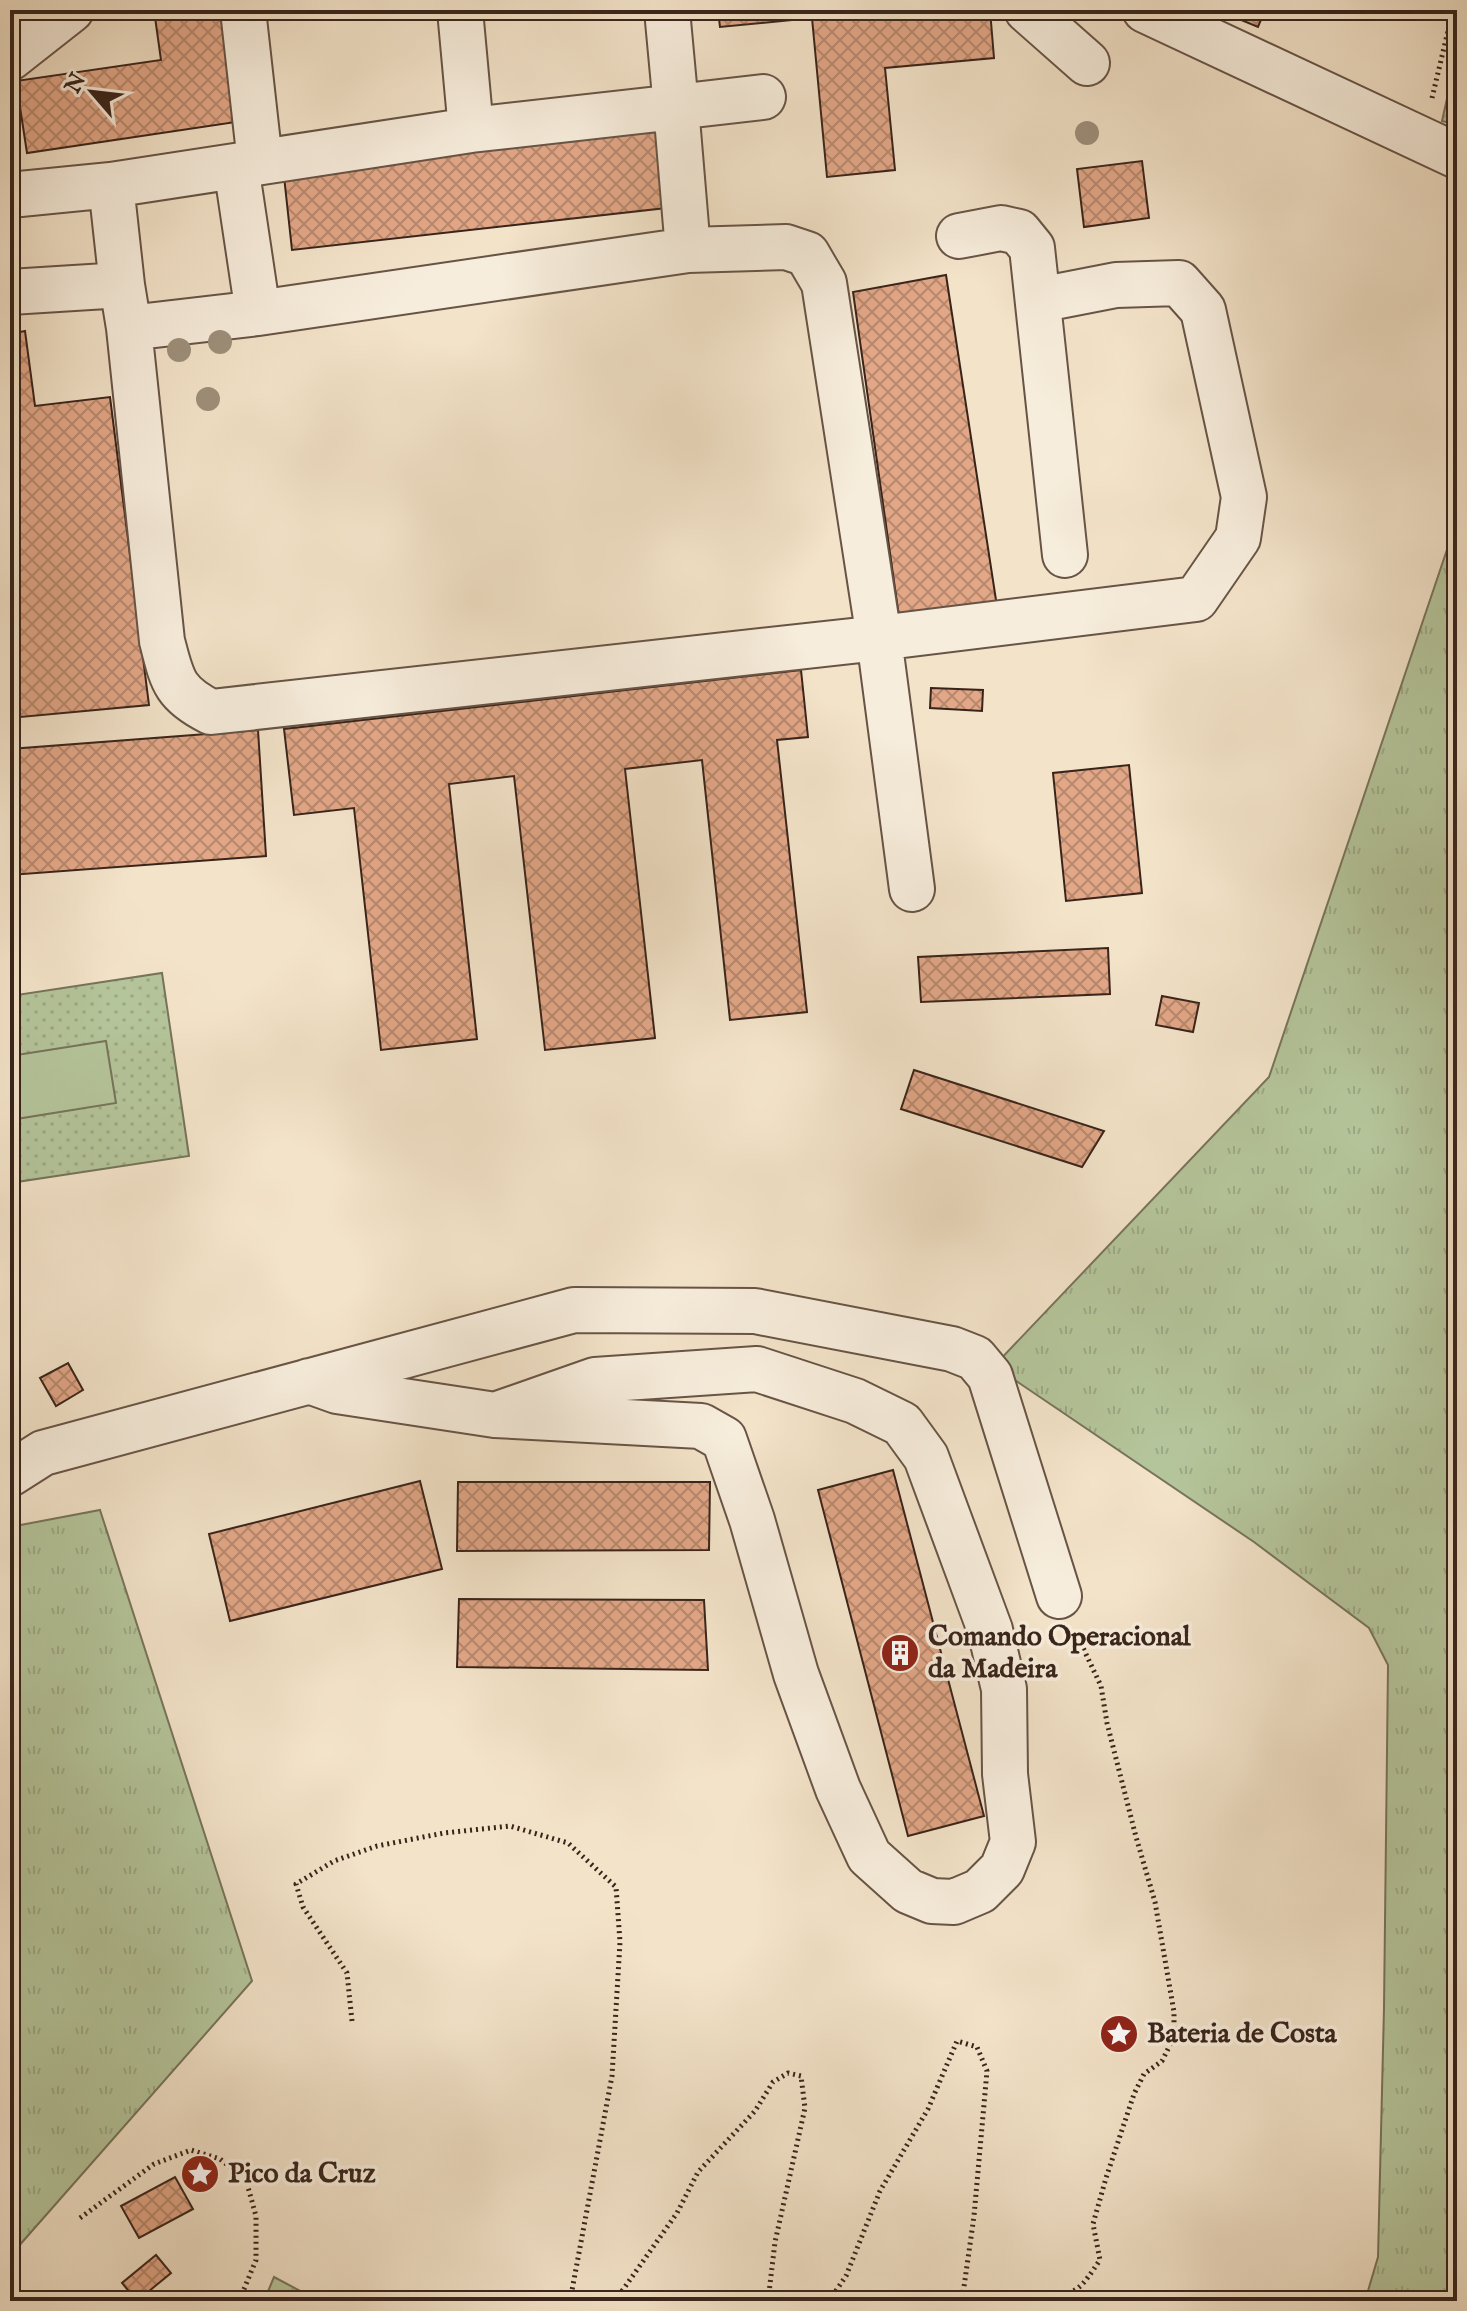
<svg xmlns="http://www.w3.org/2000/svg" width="1467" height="2311" viewBox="0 0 1467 2311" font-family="'IM FELL English',serif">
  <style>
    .grass { fill: url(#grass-tufts); stroke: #77745b; stroke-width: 2 }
    .park { fill: url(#park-dots); stroke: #77745b; stroke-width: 2 }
    .pitch { fill: #b5c59b; stroke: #77745b; stroke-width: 2 }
    .building { fill: url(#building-cross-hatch); stroke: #39241b; stroke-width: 2 }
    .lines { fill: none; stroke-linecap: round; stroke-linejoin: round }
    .minor-casing { stroke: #685446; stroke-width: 48 }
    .path { stroke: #39241b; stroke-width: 5; stroke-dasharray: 2 4; stroke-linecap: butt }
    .minor { stroke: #f7eddc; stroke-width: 44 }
    .tree { fill: #9e907b }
    .labels { text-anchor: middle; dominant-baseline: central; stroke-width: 7; stroke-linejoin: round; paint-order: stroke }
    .poi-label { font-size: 28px; font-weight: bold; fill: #39241b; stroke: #f7eddc; text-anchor: start }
  </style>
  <defs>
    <pattern id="grass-tufts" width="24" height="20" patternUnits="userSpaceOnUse" patternTransform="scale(2)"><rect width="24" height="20" fill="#b5c59b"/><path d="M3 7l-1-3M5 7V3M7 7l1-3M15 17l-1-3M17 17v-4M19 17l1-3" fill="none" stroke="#9ca985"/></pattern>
    <pattern id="park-dots" width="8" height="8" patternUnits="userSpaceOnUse" patternTransform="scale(2)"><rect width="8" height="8" fill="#b5c59b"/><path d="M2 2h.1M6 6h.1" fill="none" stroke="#9ca985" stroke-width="1.8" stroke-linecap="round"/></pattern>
    <pattern id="building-cross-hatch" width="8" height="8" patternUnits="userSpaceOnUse" patternTransform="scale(2)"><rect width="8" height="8" fill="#e2a787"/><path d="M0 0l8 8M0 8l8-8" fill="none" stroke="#b8886e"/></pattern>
  </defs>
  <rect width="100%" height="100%" fill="#f3e3c9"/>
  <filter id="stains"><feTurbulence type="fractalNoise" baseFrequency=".0025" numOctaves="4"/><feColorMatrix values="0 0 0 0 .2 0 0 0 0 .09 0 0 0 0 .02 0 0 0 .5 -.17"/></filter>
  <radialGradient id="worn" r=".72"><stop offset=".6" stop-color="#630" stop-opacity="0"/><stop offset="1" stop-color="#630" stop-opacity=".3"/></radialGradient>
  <!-- grass -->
  <path class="grass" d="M1457,520v1781h-92l13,-44 6,-249 4,-343 -19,-37 -115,-86 -260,-176 275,-289z
    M100,1510l152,471 -242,275v-729z
    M274,2277l45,24h-55z"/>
  <!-- park -->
  <path class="park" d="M1457,54v71l-15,-4z
    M162,973l27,183 -179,27v-187z"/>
  <!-- pitch -->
  <path class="pitch" d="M106,1041l10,62 -106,17v-64z"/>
  <!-- building -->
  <path class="building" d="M154,10h66l16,112 -209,31 -11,-72 145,-21z
    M718,10h272l4,48 -109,10 10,102 -68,7 -15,-159 -92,9z
    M1231,10h34l-7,17 -29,-12z
    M657,125l9,83 -374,42 -9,-83z
    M1142,161l7,57 -65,9 -7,-58z
    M946,275l52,338 -97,18 -48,-339z
    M25,331l10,75 75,-9 39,308 -139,13v-384z
    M801,670l7,67 -31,3 30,272 -77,8 -28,-260 -77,9 30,269 -110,12 -31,-274 -65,8 28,255 -96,11 -27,-242 -60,7 -10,-86z
    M931,688l52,2 -1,21 -52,-3z
    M258,730l8,126 -256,19v-126z
    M1129,765l13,128 -76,8 -13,-128z
    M1108,948l2,46 -189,8 -3,-45z
    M1162,996l37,7 -6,29 -37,-7z
    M914,1070l190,61 -22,36 -181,-58z
    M68,1363l15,27 -27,16 -16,-28z
    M893,1470l91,346 -76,20 -90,-346z
    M420,1481l22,88 -212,52 -21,-87z
    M458,1482h252l-1,68 -252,1z
    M459,1599l245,1 4,70 -251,-3z
    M175,2177l18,32 -54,29 -18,-32z
    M156,2255l15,18 -34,28 -15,-18z"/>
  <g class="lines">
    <defs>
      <path id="minor" d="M243,10l17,152
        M667,10l9,97 87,-10
        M1027,10l60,53
        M1145,10l312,146
        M10,58l61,-48
        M471,130l205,-23 12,143
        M236,166l22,147
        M111,185l11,100 7,43 129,-15 430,-63 98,-3 21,7 17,29 55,355 33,251
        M10,195l101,-10 360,-55 -11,-120
        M959,236l42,-8 18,4 13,16 33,307
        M10,292l112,-7
        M129,328l33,313c10,38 11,52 49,71l668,-74 317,-39 42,-61 6,-41 -41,-187 -24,-27 -63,2 -77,15
        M309,1381l28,10 158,24 206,11 23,13 28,81 44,154 42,115 31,67 39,35 24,10 22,1 26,-11 22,-22 11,-27 -8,-68 -1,-85 -14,-59 -64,-173 -24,-33 -47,-23 -98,-32 -162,11 -100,35
        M10,1474l33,-21 531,-143 181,1 197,38 23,9 15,18 69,220"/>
    </defs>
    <!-- minor casing -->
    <use href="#minor" class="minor-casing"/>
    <!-- path -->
    <path class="path" d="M1432,98l21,-88
      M352,2021l-5,-48 -44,-66 -7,-23 38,-23 43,-15 67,-13 66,-7 58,17 48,44 4,55 -8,134 -42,225
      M80,2218l74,-54 37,-14 29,9 26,21 10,36v44l-17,41
      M615,2301l62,-88 21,-41 57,-61 18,-29 15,-9 13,3 4,32 -30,134 -7,59
      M829,2301l17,-25 34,-85 48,-82 29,-68 20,6 10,24 -13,145 -12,85
      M1047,2301l1,-3c32,-5 34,-12 52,-38l-7,-36 13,-46 28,-84 10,-20 18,-13 12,-24v-25l-19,-110 -19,-65 -29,-114 -6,-37 -25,-53"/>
    <!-- minor -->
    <use href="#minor" class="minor"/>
  </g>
  <!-- trees -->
  <g class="tree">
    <circle cx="1087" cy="133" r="12"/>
    <circle cx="220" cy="342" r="12"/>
    <circle cx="179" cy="350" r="12"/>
    <circle cx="208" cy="399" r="12"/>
  </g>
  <!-- icons -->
  <defs>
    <symbol id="building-disc" viewBox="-11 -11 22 22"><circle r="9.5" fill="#8f2418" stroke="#f7eddc"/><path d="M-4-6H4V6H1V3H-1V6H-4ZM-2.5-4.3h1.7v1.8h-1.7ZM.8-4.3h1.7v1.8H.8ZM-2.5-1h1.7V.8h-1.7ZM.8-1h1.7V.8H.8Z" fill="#fff"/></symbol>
    <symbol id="sight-disc" viewBox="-11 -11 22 22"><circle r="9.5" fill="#8f2418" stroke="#f7eddc"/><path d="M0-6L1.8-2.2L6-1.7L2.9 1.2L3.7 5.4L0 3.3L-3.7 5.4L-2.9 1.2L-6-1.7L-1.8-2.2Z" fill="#fff"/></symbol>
  </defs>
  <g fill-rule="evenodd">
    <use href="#building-disc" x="878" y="1631" width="44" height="44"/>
    <use href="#sight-disc" x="1097" y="2012" width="44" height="44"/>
    <use href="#sight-disc" x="178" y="2152" width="44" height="44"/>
  </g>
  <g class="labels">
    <!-- poi labels -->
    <g class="poi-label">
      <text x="928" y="1637">Comando Operacional<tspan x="928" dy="32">da Madeira</tspan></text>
      <text x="1147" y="2034">Bateria de Costa</text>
      <text x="228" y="2174">Pico da Cruz</text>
    </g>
  </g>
  <!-- margin -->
  <rect width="1467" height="2311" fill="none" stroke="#f3e3c9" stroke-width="40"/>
  <rect x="12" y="12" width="1443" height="2287" fill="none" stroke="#39241b" stroke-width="4"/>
  <rect x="20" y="20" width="1427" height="2271" fill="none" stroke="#39241b" stroke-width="2"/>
  <!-- north arrow -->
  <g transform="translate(92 92) rotate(298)" stroke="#f7eddc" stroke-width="6" paint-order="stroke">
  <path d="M0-6L14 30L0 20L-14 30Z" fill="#39241b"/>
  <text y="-12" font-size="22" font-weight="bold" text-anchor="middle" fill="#39241b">N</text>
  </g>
  <rect width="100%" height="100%" filter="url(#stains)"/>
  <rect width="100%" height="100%" fill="url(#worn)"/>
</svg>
